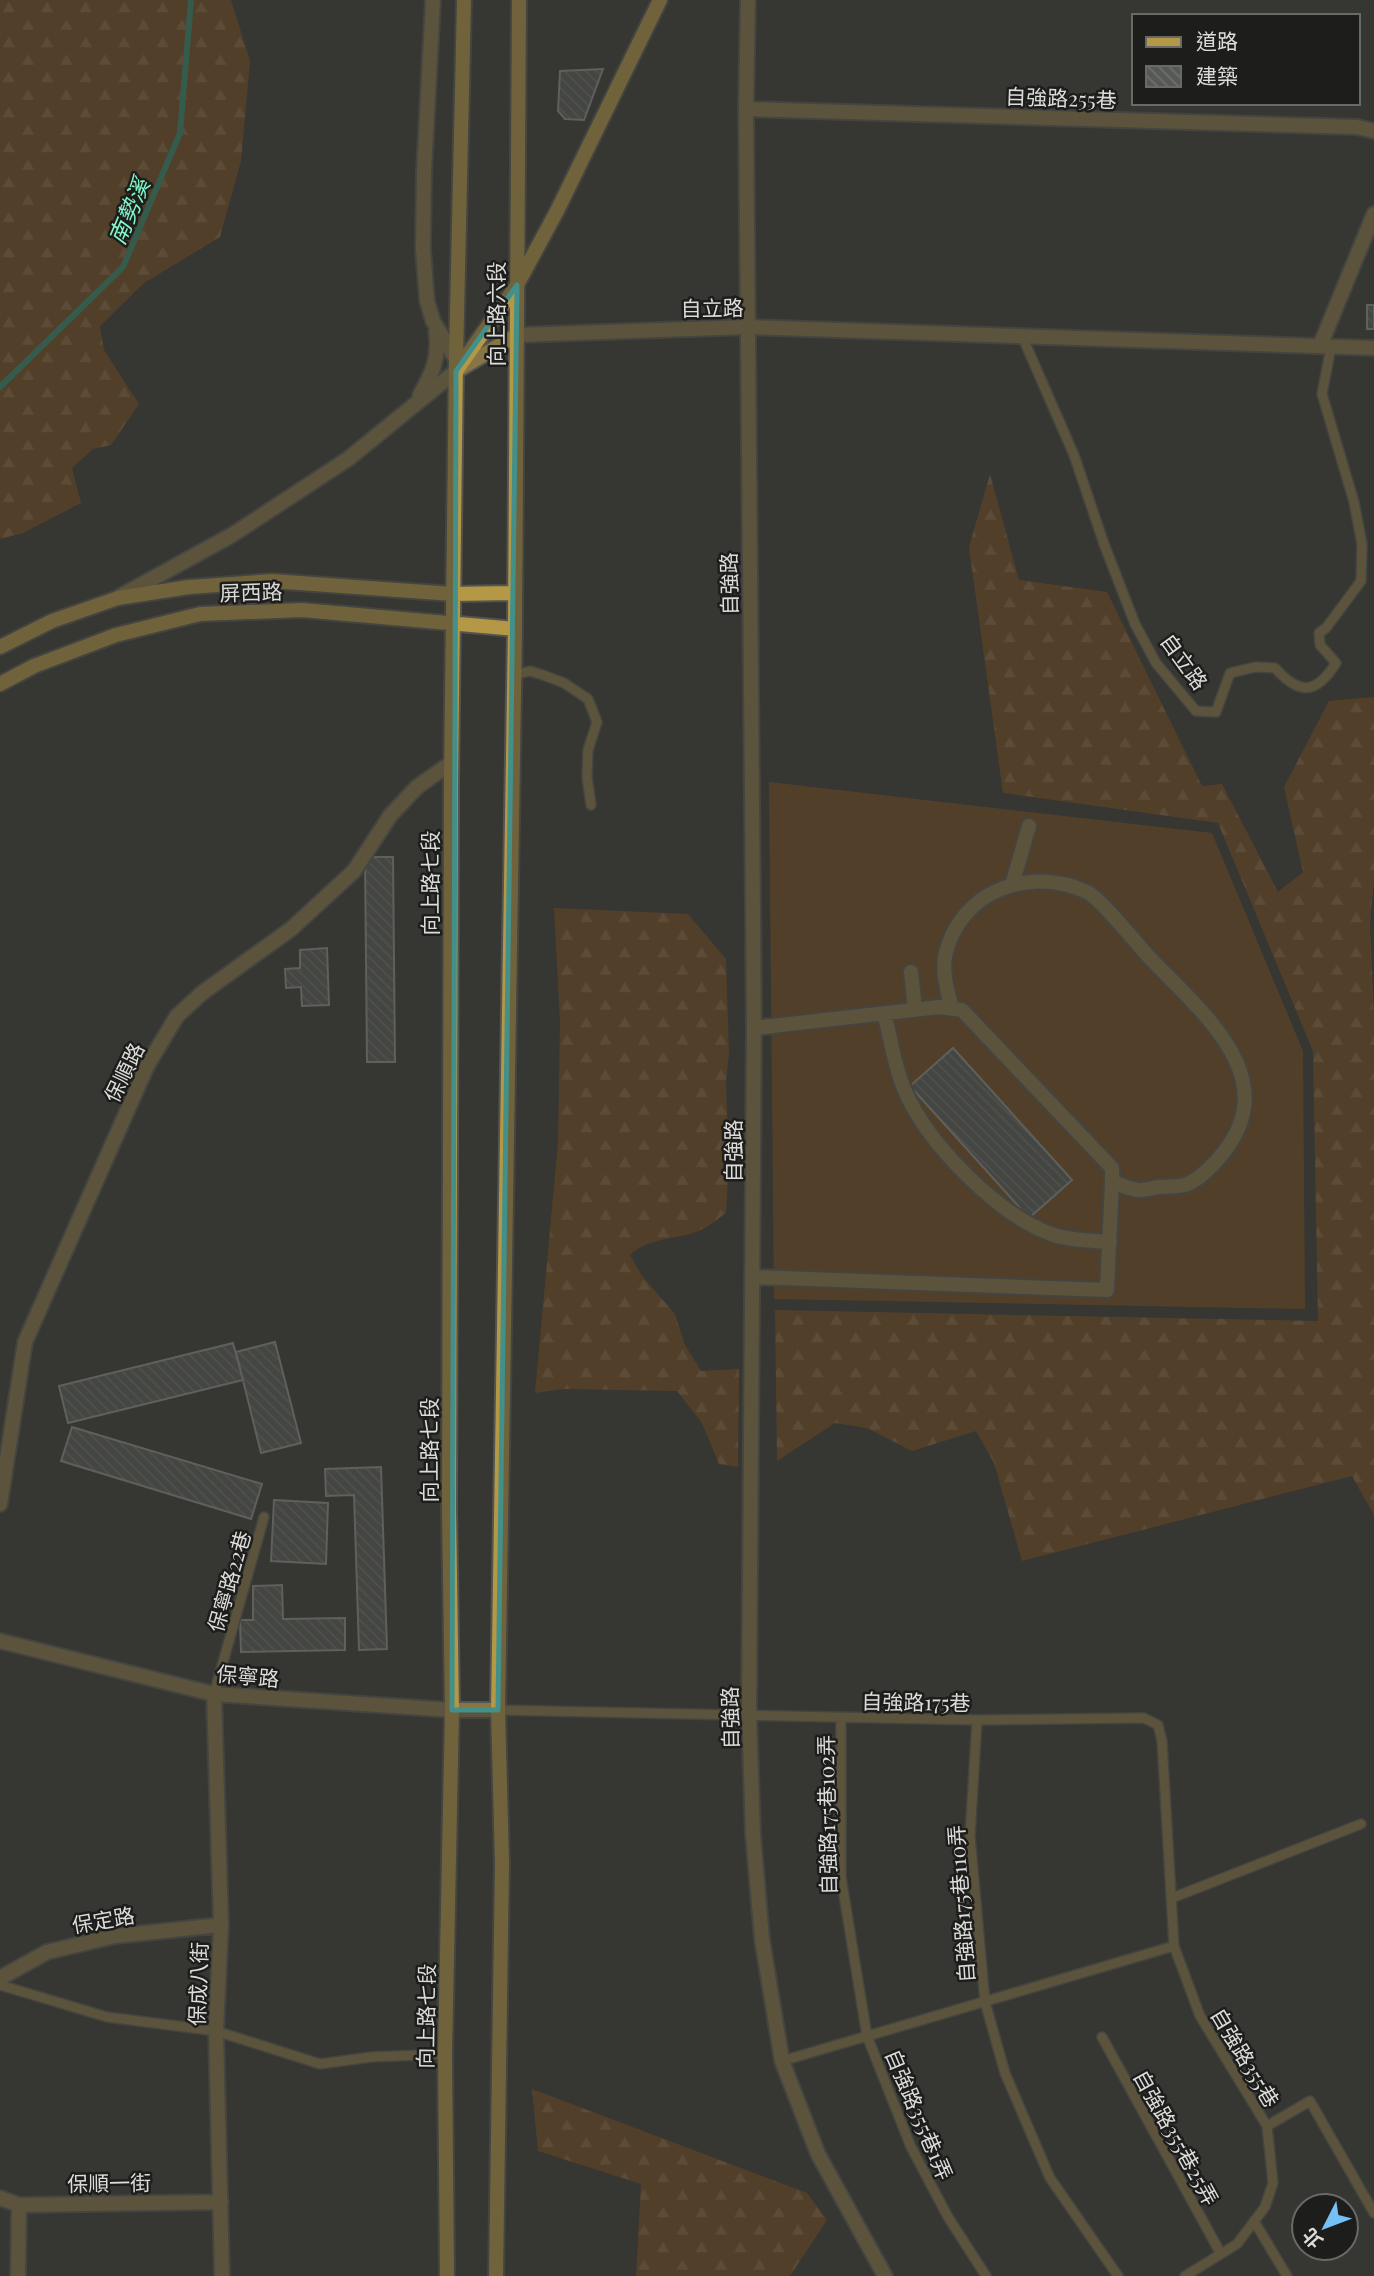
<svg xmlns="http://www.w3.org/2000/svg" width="1374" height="2276" viewBox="0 0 1374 2276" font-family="'Playfair Display','Noto Sans TC',serif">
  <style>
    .forest { fill: url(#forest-firs) }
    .garden { fill: #744b1d }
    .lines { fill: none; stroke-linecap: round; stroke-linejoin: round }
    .stream { stroke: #328869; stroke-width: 6 }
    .building { fill: url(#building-back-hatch); stroke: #8f928f; stroke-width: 2 }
    .lane-casing { stroke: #545451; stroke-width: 12 }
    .street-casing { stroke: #545451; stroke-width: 18 }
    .secondary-casing { stroke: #545451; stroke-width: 18 }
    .lane { stroke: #877545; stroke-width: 9 }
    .street { stroke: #877545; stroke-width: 14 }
    .secondary { stroke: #b59846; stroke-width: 14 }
    .marked { fill: none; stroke: #429089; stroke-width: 5; stroke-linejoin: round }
    .labels { text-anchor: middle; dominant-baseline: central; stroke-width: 5; stroke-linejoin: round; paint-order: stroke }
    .street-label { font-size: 21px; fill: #dcdcda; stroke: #1d1e1c }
    .water-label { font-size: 23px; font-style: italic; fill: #83f8ca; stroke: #1d1e1c }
  </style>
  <defs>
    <pattern id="forest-firs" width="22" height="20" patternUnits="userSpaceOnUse" patternTransform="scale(1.75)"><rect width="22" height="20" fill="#744b1d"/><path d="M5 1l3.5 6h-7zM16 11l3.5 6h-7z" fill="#87643d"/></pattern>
    <pattern id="building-back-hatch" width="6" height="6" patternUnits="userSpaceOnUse" patternTransform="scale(1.75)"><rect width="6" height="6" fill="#565956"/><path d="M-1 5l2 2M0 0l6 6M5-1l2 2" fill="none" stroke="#6e706e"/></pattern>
  </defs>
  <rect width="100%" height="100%" fill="#363633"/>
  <!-- forest -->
  <path class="forest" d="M0,0h231l19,61 -9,100 -21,76 -76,46 -44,43 4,24 35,54 -28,41 -18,4 -21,19 9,35 -58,30 -23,6z
    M990,474l29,106 88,12 95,194 20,-2 56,108 25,-20 -19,-85 45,-86 45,-4v182l-4,44 4,95v497l-22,-39 -330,85 -28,-98 -18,-32 -64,20 -45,-23 -32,-5 -58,38 -2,-151 543,11 -5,-270 -95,-228 -215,-30 -34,-246z
    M554,908l134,6 38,45 3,94 -3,30 3,81 -3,49c-7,5 -15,12 -23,16 -24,12 -52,6 -73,26l12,21 33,38 10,31 16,26 38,-2 -1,98 -19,-3 -17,-41 -25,-32 -113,-2 -29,4 23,-250 2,-122z
    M532,2089l275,104 20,27 -37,56h-154l5,-92 -103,-33z"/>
  <!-- garden -->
  <path class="garden" d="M769,782l443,51 91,218 2,258 -531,-10z"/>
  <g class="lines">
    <!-- stream -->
    <path class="stream" d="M0,387l123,-120 57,-134 11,-133"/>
  </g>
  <!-- building -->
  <path class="building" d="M603,69l-19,51 -19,-1 -7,-8 2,-40z
    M1367,305h7v24h-7z
    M365,857h28l2,205h-28z
    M327,948l2,57 -27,1 -1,-19 -15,1 -1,-19 15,-1v-18z
    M953,1048l119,132 -43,38 -119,-132z
    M275,1342l26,101 -40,10 -25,-101z
    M233,1343l10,37 -175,43 -9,-37z
    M72,1427l190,57 -11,35 -190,-58z
    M381,1467l6,182 -28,1 -5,-155 -28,1 -1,-27z
    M274,1500l54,3 -2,61 -55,-3z
    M282,1585l1,34 62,-1v32l-104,2 -1,-32h13v-34z"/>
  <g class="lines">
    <defs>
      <path id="lane" d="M1022,336l52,119 30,89 31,80 21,39 40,48 20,1 14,-39 25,-6 20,1c24,27 41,27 61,-5l-16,-18 -1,-12 7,-5 35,-47 1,-37 -8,-42 -32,-108 9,-47
        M514,675l16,-4 13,4 21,8 24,16 9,23 -9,28 -1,27 4,28
        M214,1694l50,-177
        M498,1710l479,10 167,-2 14,7 4,16 12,205 26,70 67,110 6,57 -8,24 -28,37 -52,32
        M841,1717v160l26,159 44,111 37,70 38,59
        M977,1720l-7,116 15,166 20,71 45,105 68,98
        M1172,1898l189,-74
        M0,1985l107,32 109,14 104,33 51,-7 74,-3
        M1102,2037l119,217
        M782,2061l392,-115
        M1267,2126l43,-25 64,112
        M1254,2221l33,55"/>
      <path id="street" d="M433,0l-9,171 -1,78 4,52 6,20 23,38
        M748,0l-2,109 8,919 -5,685 4,122 9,104 20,122 36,93 67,122
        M746,109l611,18 17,4
        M1320,346l54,-132
        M420,395c12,-21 20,-38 16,-63
        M119,597l113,-62 116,-76 108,-88 61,-36 230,-8 627,21
        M1012,885l17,-59
        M911,972l4,38
        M952,1009c-4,-16 -10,-36 -7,-52 13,-66 85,-92 142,-65 14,7 49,51 62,65 53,56 140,123 69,202 -8,9 -21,22 -33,26 -8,2 -18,1 -27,2 -6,1 -14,4 -20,3 -9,-1 -18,-6 -26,-8
        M884,1013c7,26 10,53 21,78 23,53 92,123 146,143 18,6 40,7 59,8
        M752,1277l355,13 5,-108v-14l-150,-158 -23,-3 -185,21
        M0,1504l25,-162 122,-276 30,-50 25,-23 89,-64 63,-58 36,-55 27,-29 34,-24
        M0,1641l214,53 238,16h46
        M214,1694l7,231 -5,106 6,245
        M0,1978l47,-26 68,-16 106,-11
        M0,2198l19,7 202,-3
        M18,2276l1,-71"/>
      <path id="secondary" d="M456,371l61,-86 40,-74 103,-211
        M0,647l52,-26 66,-23 71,-11 83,-6 181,13 61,-1
        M0,684l34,-18 82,-31 84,-21 102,-4 213,19
        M447,2276l-2,-222 7,-344 -3,-200 2,-729 5,-422 8,-359
        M496,2276l6,-413 -4,-153 17,-1081 4,-629"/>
    </defs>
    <!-- lane casing -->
    <use href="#lane" class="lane-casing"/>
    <!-- street casing -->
    <use href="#street" class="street-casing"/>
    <!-- secondary casing -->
    <use href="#secondary" class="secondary-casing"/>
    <!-- lane -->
    <use href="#lane" class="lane"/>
    <!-- street -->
    <use href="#street" class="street"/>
    <!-- secondary -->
    <use href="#secondary" class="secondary"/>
  </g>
  <!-- marked area -->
  <path d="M0 0H1374V2276H0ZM517,285l-19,1425h-46l4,-1339z" fill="#363633" fill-opacity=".55" fill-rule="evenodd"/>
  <path class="marked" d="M517,285l-19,1425h-46l4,-1339z"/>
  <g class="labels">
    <!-- street labels -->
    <g class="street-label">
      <text transform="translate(1061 97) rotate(2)">自強路255巷</text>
      <text transform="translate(712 307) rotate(-1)">自立路</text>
      <text transform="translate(495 314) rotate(-90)">向上路六段</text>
      <text transform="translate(728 584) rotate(-91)">自強路</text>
      <text transform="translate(251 591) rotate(-2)">屏西路</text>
      <text transform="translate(1185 661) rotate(54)">自立路</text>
      <text transform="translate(429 883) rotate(-90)">向上路七段</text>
      <text transform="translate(123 1072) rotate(-64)">保順路</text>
      <text transform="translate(732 1151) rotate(-90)">自強路</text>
      <text transform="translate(428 1450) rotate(-90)">向上路七段</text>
      <text transform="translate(228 1581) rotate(-74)">保寧路22巷</text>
      <text transform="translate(248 1675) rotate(5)">保寧路</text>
      <text transform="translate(916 1701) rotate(1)">自強路175巷</text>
      <text transform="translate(729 1718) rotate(-91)">自強路</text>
      <text transform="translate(826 1815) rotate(-91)">自強路175巷102弄</text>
      <text transform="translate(960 1904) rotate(-94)">自強路175巷110弄</text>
      <text transform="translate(103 1919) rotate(-10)">保定路</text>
      <text transform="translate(197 1984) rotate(-88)">保成八街</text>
      <text transform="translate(425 2016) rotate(-89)">向上路七段</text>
      <text transform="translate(1246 2057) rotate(59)">自強路355巷</text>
      <text transform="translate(920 2114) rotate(67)">自強路355巷1弄</text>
      <text transform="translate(1177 2137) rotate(61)">自強路355巷25弄</text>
      <text transform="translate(109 2182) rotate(-1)">保順一街</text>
    </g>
    <!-- water labels -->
    <g class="water-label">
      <text transform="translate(128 211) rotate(-67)">南勢溪</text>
    </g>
  </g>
  <!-- legend -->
  <rect x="1132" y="14" width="228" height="91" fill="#1d1e1c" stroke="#696a68" stroke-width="2"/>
  <rect x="1146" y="37" width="35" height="10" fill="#b59846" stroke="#696a68" stroke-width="2"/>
  <text x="1196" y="49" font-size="21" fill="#dcdcda">道路</text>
  <rect x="1146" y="66" width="35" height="21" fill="url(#building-back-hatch)" stroke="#696a68" stroke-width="2"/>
  <text x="1196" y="84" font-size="21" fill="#dcdcda">建築</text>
  <!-- north arrow -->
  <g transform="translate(1325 2227) rotate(228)"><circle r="33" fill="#1d1e1c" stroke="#696a68" stroke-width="2"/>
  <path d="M0-5L12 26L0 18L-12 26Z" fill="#75c0f6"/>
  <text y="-10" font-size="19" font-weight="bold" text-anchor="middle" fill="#dcdcda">北</text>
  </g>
</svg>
